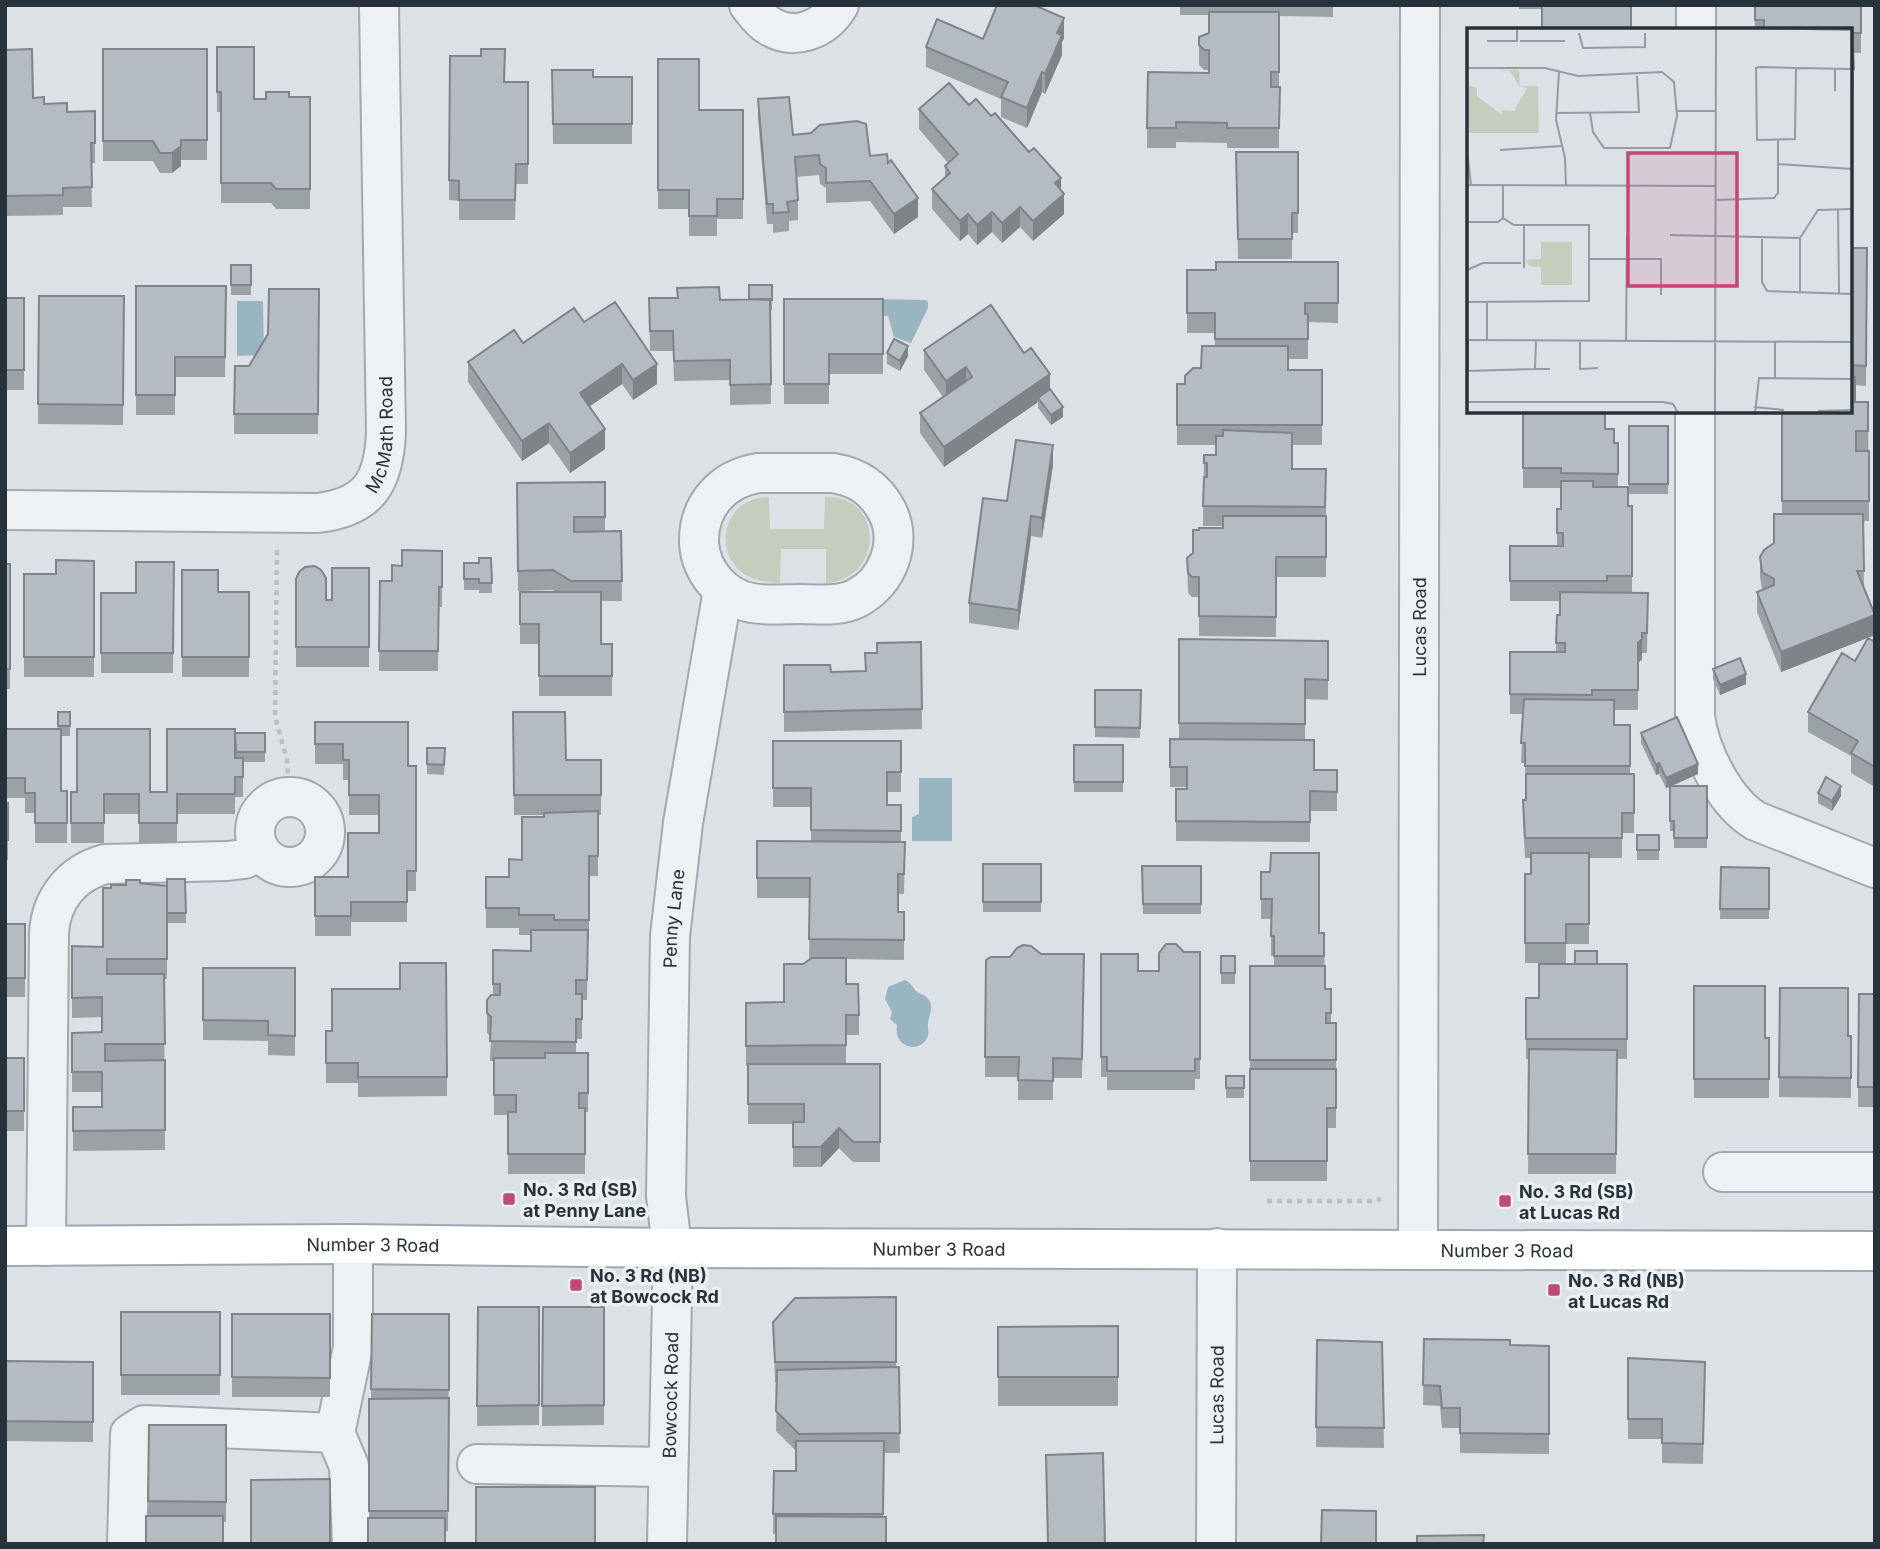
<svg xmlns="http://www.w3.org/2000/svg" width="1880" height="1549" viewBox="0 0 1880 1549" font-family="Inter,sans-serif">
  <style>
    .green { fill: #c5cebe }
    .water { fill: #9ab5c2 }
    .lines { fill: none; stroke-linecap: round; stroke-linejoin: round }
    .minor-casing { stroke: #a2a9ae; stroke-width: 42 }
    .major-casing { stroke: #9da8b0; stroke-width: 42 }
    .path { stroke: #babfc4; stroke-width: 4.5; stroke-dasharray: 5 5; stroke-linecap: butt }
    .minor { stroke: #eef1f4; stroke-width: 38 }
    .major { stroke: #fff; stroke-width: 38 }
    .wall { fill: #9ba2a6 }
    .shaded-wall { fill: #7e8487 }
    .building { fill: #b4bcc1; stroke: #7e8487; stroke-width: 2 }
    .poi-dot { fill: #c14a73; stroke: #ebf0f3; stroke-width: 2.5 }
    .labels { text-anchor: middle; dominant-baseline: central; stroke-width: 7; stroke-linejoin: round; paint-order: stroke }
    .street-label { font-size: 18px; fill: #27323a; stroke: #ebf0f3 }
    .poi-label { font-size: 18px; font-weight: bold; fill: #27323a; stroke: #ebf0f3; text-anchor: start }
    .inset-road { fill: none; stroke: #949ba1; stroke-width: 2 }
    .view { fill: #c14a73; fill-opacity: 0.15; stroke: #c14a73; stroke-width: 3.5 }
    .inset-edge { fill: none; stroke: #27323a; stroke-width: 3.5 }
  </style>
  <rect width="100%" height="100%" fill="#dce1e5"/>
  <!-- green -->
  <path class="green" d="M769,497l1,32h54l1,-32c59,-3 60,82 1,86v-34h-45l-1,34c-13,-1 -25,-2 -36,-9 -33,-23 -20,-77 25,-77z"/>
  <!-- water -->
  <path class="water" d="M876,299l50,1 2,2v6l-17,35 -17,-6 -6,-21h-11z
    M237,301h26l1,54 -27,1z
    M919,778h33v63h-40v-24l7,-3z
    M905,980c6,3 7,6 11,11 3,3 7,3 10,6 9,7 4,16 2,25 -1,5 2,10 -1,16 -8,16 -34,10 -30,-13l-7,-6 2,-7 -7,-13 3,-12z"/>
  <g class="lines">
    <defs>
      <g id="minor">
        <path d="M749,5c6,7 11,15 19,20 26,17 56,5 71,-20"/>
        <path d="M1696,30v-25"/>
        <path d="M1695,411v305c4,35 30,87 61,105l119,47"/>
        <path d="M758,473h75c25,4 42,15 54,38 16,31 1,71 -30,87 -17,9 -38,6 -57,6 -16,0 -33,2 -48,-1 -29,-5 -51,-31 -53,-60 -1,-37 23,-64 59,-70z"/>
        <path id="s1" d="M5,510l313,3c51,-6 66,-31 68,-81l-7,-427"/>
        <circle cx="290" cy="832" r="35"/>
        <path d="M1723,1172h152"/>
        <path d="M46,1246l3,-313c2,-34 23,-60 56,-69l122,-3 17,-2 16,-8"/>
        <path id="s2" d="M1418,1250l2,-1245"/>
        <path d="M477,1464l191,3"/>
        <path d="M127,1544l3,-110 14,-9 191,8"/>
        <path d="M352,1544l-3,-78 -14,-33 18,-85v-104"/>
        <path id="s3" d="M667,1544l5,-246v-50l-6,-52 4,-260 13,-113 40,-233"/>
        <path id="s4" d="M1216,1544l1,-296"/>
      </g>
      <g id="major">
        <path id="s5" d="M5,1246l348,-2 319,4 1203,3"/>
      </g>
    </defs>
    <!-- minor casing -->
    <use href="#minor" class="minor-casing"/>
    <!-- major casing -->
    <use href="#major" class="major-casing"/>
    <!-- path -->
    <path class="path" d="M277,550l-2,167 12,43 2,37
      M1267,1201h105l9,-2"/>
    <!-- minor -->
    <use href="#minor" class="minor"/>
    <!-- major -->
    <use href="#major" class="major"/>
  </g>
  <!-- wall -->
  <path class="wall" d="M1180,5h153v12l-54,-1v132h-52v-5l-51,-1v6h-29l1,-76 61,1v-3h-5l-5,-5v-28l10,-4v-18h-29z
    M1519,5h112l-89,4h-23z
    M1754,5h107v48h-8l1,36h-4v-59h-95z
    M1064,38l-2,4v13l-17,39 -3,-2 -15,36 -26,-11v-18l-75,-32v-20l57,-8z
    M217,47l37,52h12l23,-2h21v112h-34l-5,-6h-50v-91h-4z
    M103,49h104v111h-26v6l-9,7h-12l-7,-12h-50z
    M5,50l28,48 11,6 23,8 28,-1v52h-4l1,44h-29v8l-58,1z
    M450,56l55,26h23v102h-12l-1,36h-56v-19l-10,-1z
    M658,59l41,51h44v109h-26v17h-28v-27h-31z
    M552,70l41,7h39v67h-79z
    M758,99l35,36 77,21 18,7 30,54 -24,17 -24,-33 -44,2v-15l-6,-4 -1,-9 -23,2 2,23v20l-9,1v10l-16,2v-9h-6l-9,-105z
    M969,105l22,11 70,74 3,24 -31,27 -13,-14 -18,16 -10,-11 -15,13 -9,-11 -8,7 -28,-32v-20l13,-11v-12l3,-3 -29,-34v-20z
    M1236,152h62v81h-6v26h-54z
    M1850,248h17l-1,138 -11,-1v17h13l1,119h-6l1,67 11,27v20l-94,37 -24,-60v-20l5,-2 -2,-13v-20l14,-14 8,-29v-103h68z
    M1338,262v61l-30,-1v37h-20v11h34v75h-30v24h34v108h-50v60l-77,-1v-39h-7l-4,-4 -1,-35 6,-5 6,-23 24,-2v-2h-20l1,-71h12v-10h-39v-61h8l16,-16 14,-22v-13h-28v-63h29z
    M231,265h20v30h-20z
    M772,285v25h-2l1,94 -41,1v-25l-56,1 -1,-30h-23l-1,-53h28v-10l43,12 29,-1z
    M136,286h90l-1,91h-50v38h-39z
    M319,289l-1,145h-84l1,-68h14z
    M39,296h85l-1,129 -85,-1z
    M5,298h19v92h-19z
    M784,299h99v75h-54v30h-45z
    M584,322l73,62 -24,16 -11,-16 -32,22 15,43 -35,24 -21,-30 -27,18 -54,-79v-20z
    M924,350l126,40 13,27 -12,8 -13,-17v-6l-94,65 -24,-34v-20l23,-16 -19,-27z
    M887,353l21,3 -8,15 -13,-7z
    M1523,411l82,18 9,14h4v44l10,19h4v87h16l-1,60h-5v6l-4,4v47h-24v15h16v49h4v59h-12v25h-33v86h-23v19h-41v-89h6v-16h-6l-2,-39v-19h3l-1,-37h-4l2,-49h-13v-62h46l1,-37h3v-14h-50v-55h47v-37h4v-21h-38z
    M1629,426h39v68h-39z
    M1053,465l-11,73 -11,-2 -13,94 -49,-7v-20l38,-102z
    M605,482v49h16l1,70h-21v43h11v52h-73v-52h-19v-52h35l-2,-2 -35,1 -1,-108z
    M442,551v56h-3l-1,64h-59l1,-90h12l10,-15z
    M491,558l1,35h-13v-3h-15v-27h15z
    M94,561v116h-70v-103h32z
    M174,562l-1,111h-72v-80h35z
    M5,564h5v125h-5z
    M369,568v99h-73v-88l30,21h6z
    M182,570l36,22h31v85h-67z
    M1179,639l149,2v59l-23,-1v41l9,30h23v41h-27v31l-134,-1v-52h11v-2h-17v-48h9z
    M921,642l1,87 -138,3v-67l47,7 34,-1v-18h12v-10z
    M1875,642v145l-24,-14v-17l-43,-24v-20l47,-51z
    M1713,669l33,15 -26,11 -7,-16z
    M1095,690h46l-1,48 -45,-1z
    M58,712h12v24h-9v55h6v52h-32v-30h-10v-15h-20v-69h53z
    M513,712l53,48h35v55h-3v61h-9v64h-1l-1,60h-5v39h-6v14h12v59h-3v62h-77v-59h-14v-54h-4l1,-24 -4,-4v-33l6,-5v-45l38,1v-16h-12v-7h-33v-51h23l13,-17 22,-43v-2h-30z
    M315,722l93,44h8v125h-9v31h-56v14h-36v-59h33l31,-44v-18h-30v-35h-6v-16h-28z
    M235,733h30v29h-22v35h-8v17h-58v29h-38v-29h-35v29h-33v-51h96z
    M1641,733l57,41 -26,12h35v62h-33v-17h-4v-44l-4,1 -7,-14 -3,1 -15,-32z
    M773,741h128v51h-14v13h14v37h4l-1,52h-6v18h6v48l-58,-1v25l13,31v20h-13v29h34v98h-27l-14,-14 -18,19h-28v-43h-45v-58h-2v-63l38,-1 19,-38 8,-5h-2l1,-61h-53v-57h54v-34h-38z
    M1074,745h49v47h-49z
    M427,748h18l-1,27 -17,-1z
    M1818,793l23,3 -9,15 -14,-8z
    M5,803h3v57h-3z
    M1637,835h22v25h-22z
    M983,864h58v48h-58z
    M1142,866h59v48h-58z
    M1721,867l48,1v51h-49z
    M1261,872l58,61h5l1,56h6v34h5v105h-9v53h-77v-215h24v-10h-3v-37h-10z
    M185,879l1,44h-19v56h-3l1,171 -92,1v-44h29v-15h-30v-59l30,-1v-15l-30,1v-72l31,1 8,-59 15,-3 41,1z
    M5,924h20v73h-20z
    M1184,952h16v127h-5v11h-88v-13h-6v-123l37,17h21z
    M1041,954h43l-2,124h-29v22h-35v-23h-33l1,-117z
    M1221,956h14v28h-14z
    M446,963l1,133 -89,1v-14h-32v-52h6l68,-42z
    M1597,964h30v95h-10l-1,115h-88l1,-115h-3v-61h13z
    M203,968h92v88l-27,-1v-14l-65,-1z
    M1694,986l71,52h4v60h-75z
    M1780,988l68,48h3v62l-72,-1z
    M1859,994h16v113h-17z
    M5,1058h19v73h-19z
    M1226,1076h18v22h-18z
    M896,1297v70h3l1,86h-16l-1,64 -110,17 1,-63h22v-20l-20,-20 1,-49h-2l-2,-60z
    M478,1307h61v118l-62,1z
    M543,1307h61v118l-62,1z
    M121,1312h99v83h-99z
    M232,1314h98v83h-98z
    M372,1314h77l-1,217 -79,-13v-119h2z
    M1118,1326v80h-120v-79z
    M1424,1339l86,6 39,1v108l-89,-1v-25h-18l-2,-22 -17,-1z
    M1317,1340l65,2 2,106 -68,-1z
    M1628,1358l77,23 -2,83 -41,-1v-24h-34z
    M5,1361l88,1v80l-88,-1z
    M149,1425h77v97l-78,-6z"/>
  <!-- shaded-wall -->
  <path class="shaded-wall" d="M1064,18v20l-2,4v13l-17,39v-20l12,-41z
    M1042,72v20l-15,36v-20z
    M181,146v20l-9,7v-20z
    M1061,178v19l3,-3v20l-31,27v-20l22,-38z
    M918,198v19l-24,17v-20z
    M1020,207v20l-18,16v-20z
    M992,212v20l-15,13v-20z
    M968,214v20l-8,7v-20z
    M908,346v10l-8,15v-10z
    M622,364v20l-42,29v-20z
    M657,364v20l-24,16v-20z
    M966,367v20l-20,14v-20z
    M1050,374v20l-12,4v4l-94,65v-20z
    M1063,407v10l-12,8v-10z
    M549,423v20l-27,18v-20z
    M605,429v20l-35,24v-20z
    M1053,445v20l-11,73v-20z
    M1031,516v20l-13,94v-20z
    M1875,615v20l-94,37v-20z
    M1642,639v20l-4,4v-20z
    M1746,674v10l-26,11v-10z
    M1659,763v11l-3,1v-10z
    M1698,764v10l-32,14v-10z
    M1841,786v10l-9,15v-10z
    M839,1128v20l-18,19v-20z"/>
  <!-- building -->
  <path class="building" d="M997,5h37l30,13 -7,15 5,2 -17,39 -3,-2 -15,36 -26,-11 7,-15 -82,-35 11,-28 46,20z
    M1542,5h89v25h-89z
    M1755,5h106v28h-11v-3h-86v-10h-9z
    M1209,12h70v60h-8v15h9l-1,41h-52v-5l-51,-1v6h-29l1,-56 61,1v-23h-5l-5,-5v-8l10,-4z
    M217,47h37v52h12v-7h23v5h21v92h-34l-5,-6h-50v-91h-4z
    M1850,48h3l1,21h-4z
    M32,49l1,49 11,-1v7l23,-1v9l28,-1v32h-4l1,44 -29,1v7l-58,1v-146z
    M103,49h104v91h-26v6l-9,7h-12l-7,-12h-50z
    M481,49h24l-1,33h24v82h-12l-1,36h-56v-19l-10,-1 1,-124h31z
    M658,59h41v51h44v89h-26v17h-28v-26h-31z
    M552,70h41v7h39v47h-79z
    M949,83l20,22 7,-6 15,17 4,-3 34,39 5,-4 27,30 -6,5 9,11 -31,27 -13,-14 -18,16 -10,-11 -15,13 -9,-11 -8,7 -28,-32 18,-16 -5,-7 13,-12 -39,-45z
    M789,97l4,38 18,-2 9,-8 37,-4 9,3 4,32 17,-2 1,9 3,-3 27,38 -24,16 -24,-33 -44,2v-15l-6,-4 -1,-9 -24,2 3,43 -11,2 2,10 -16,1v-9h-6l-9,-105z
    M1236,152h62v61h-6v26h-54z
    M1850,248h17l-1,118 -16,-1z
    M1216,262h122v41h-33v11h3v25h-93v-26h-28v-43h29z
    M231,265h20v20h-20z
    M749,285h23v15l-23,-1z
    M136,286h90l-1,71h-50v38h-39z
    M719,287l1,13 50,-1 1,85 -41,1v-25l-56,1 -1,-30h-23l-1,-33h29l-1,-10z
    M269,289h50l-1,125h-84l1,-48h14l19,-32z
    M39,296h85l-1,109 -85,-1z
    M5,298h19v72h-19z
    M784,299h99v55h-54v30h-45z
    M615,302l42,62 -24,16 -11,-16 -42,29 25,36 -35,24 -21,-30 -27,18 -54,-79 46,-32 9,13 51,-35 10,14z
    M991,305l33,48 7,-5 19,26 -106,73 -24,-34 52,-36 -6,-10 -20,14 -22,-31z
    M894,339l14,7 -8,15 -13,-8z
    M1202,346h86v24h34v55h-145v-41h8v-8l8,-8h8z
    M1850,377h5v25h13v29h-12v20h13v50h-87v-90h68z
    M1050,389l13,18 -12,8 -13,-17z
    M1523,411h82v18h9v14h4v31l-57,-1v-5h-38z
    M1629,426h39v58h-39z
    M1223,430l69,3v36h34l-1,38 -122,-1 1,-29h3v-14h-3v-8h12v-19h7z
    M1016,440l37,5 -11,73 -11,-2 -13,94 -49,-7 14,-105 24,3z
    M1561,481h32v6h35v19h4v70h-25v5h-97v-35h53v-13h-6v-24h4z
    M605,482v35h-31v15l47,-1 1,50h-51l-18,-11 -35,1 -1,-88z
    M1774,514h89l1,57h-7l18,44 -94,37 -24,-60 17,-7v-6l-12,-7 -2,-15 4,-7 10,-7z
    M1223,516h103v41h-50v60l-77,-1v-39h-7l-4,-4 -1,-15 6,-5v-23h6v-2h24z
    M402,550l40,1v36h-3l-1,64h-59l1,-70h12v-16l10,1z
    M479,558h12l1,25h-13v-4h-15v-16h15z
    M56,560l38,1v96h-70v-83h32z
    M136,562h38l-1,91h-72v-60h35z
    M5,564h5v105h-5z
    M315,566l6,4 5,8v22h6v-32h37v79h-73v-68l3,-7 6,-5z
    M182,570h36v22h31v65h-67z
    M520,592h81v52h11v32h-73v-52h-19z
    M1560,592l88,1 -1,40h-5v6l-4,4v47h-46v5l-82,-1v-42h55v-9h-9l1,-28h3z
    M1868,638l7,4v125l-24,-14 7,-12 -50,-29 34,-59 13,8z
    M1179,639l149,2v39l-23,-1v45l-126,-1z
    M921,642l1,67 -138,3v-47h46l1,7 35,-1 -1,-18h12v-10z
    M1740,658l6,16 -26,11 -7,-16z
    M1095,690h46l-1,38 -45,-1z
    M1524,699l90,1v25h16v41h-105v-23h-4z
    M58,712h12v14h-12z
    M513,712h52l1,48h35v35h-87z
    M1677,717l21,47 -32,14 -7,-15 -3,2 -15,-32z
    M315,722h93v44h8v105h-9v31h-56v14h-36v-39h33v-44h31v-38h-30v-35h-6v-16h-28z
    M5,729h56v62h6v32h-32v-30h-10v-15h-20z
    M77,729h73v63h17v-63h68v29h8v19h-8v17h-58v29h-38v-29h-35v29h-33v-31h6z
    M235,733h30v19h-29z
    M1170,739l144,1v30h23v22l-27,-1v31l-134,-1v-32h11v-22h-17z
    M773,741h128v31h-14v33h14v26l-90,-1v-42h-38z
    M1074,745h49v37h-49z
    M427,748h18l-1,17 -17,-1z
    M1526,774h108v39h-12v25h-97l-2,-38h3z
    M1826,777l15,9 -9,15 -14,-8z
    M1670,786h37v52h-33v-17h-4z
    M5,803h3v37h-3z
    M598,811v45h-9v64h-35v-5h-35v-7h-33v-31h23v-18l13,1v-43h22v-4z
    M1637,835h22v15h-22z
    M757,841l148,1 -1,32h-6v38h6v28l-95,-1 1,-61h-53z
    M1271,853h48v80h5v23h-50v-20h-3l1,-37h-11v-27h9z
    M1531,853h58v71h-23v19h-41v-69h6z
    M983,864h58v38h-58z
    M1142,866h59v38h-58z
    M1721,867l48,1v41h-49z
    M167,879h18l1,34h-19z
    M126,880h14v3l27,3v73h-60v15h57l1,70h-60v17l60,-1v70l-92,1v-24h29v-35h-30v-39l30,-1v-35l-30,1v-52l31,1v-59h8v-3h15z
    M5,924h20v54h-20z
    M531,930h57l-1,50h-11v14h6v25h-6v23l-86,-1 1,-24 -4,-4v-13l4,-5h9v-11h-7v-34l38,1z
    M1166,944h10l8,8h16v107h-5v12h-88v-14h-6v-103h37v17h21v-18z
    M1023,945l8,1 10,8h43l-2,105 -29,-1v23l-35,-1 1,-23h-34l1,-97 5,-3h19l7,-9z
    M1575,951h22v13h-22z
    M1221,956h14v17h-14z
    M812,958h34v26h12l1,31h-13v30l-100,1v-43l38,-1v-38h19z
    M400,963h46l1,114h-89v-14h-32v-32h6v-42h68z
    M1539,964h88v75h-101v-41h13z
    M1250,966h75v23h6v24h-5v10h10v37h-86z
    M203,968h92v68l-27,-1v-14l-65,-1z
    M1694,986h71v52h4v41h-75z
    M1780,988h68v48h3v42l-72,-1z
    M1859,994h16v93h-17z
    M1529,1049l88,1 -1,104h-88z
    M545,1053h43v40h-9v15h6v46h-77v-42h8v-17h-22v-37h51z
    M5,1058h19v53h-19z
    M748,1064h132v78h-27l-14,-14 -18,19h-28v-25h11v-18h-56z
    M1250,1069h86v39h-9v53h-77z
    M1226,1076h18v12h-18z
    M896,1297v65h-121l-2,-40 22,-24z
    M478,1307h61v98l-62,1z
    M543,1307h61v98l-62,1z
    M121,1312h99v63h-99z
    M232,1314h98v64l-98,-1z
    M372,1314h77v76l-78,-1z
    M1118,1326v51h-120v-50z
    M1424,1339l86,1v5l39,1v88l-89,-1v-25h-18l-2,-22 -17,-1z
    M1317,1340l65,2 2,86 -68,-1z
    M1628,1358l77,4 -2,82 -41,-1v-24h-34z
    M5,1361l88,1v60l-88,-1z
    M899,1367l1,66 -101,1 -23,-23 1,-41z
    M449,1398l-1,113h-79v-112z
    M149,1425h77v77l-78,-1z
    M796,1441h88l-1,73h-110l1,-43h22z
    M1103,1453l2,91h-57l-2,-89z
    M330,1479v65h-79v-64z
    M476,1487h119v57h-119z
    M1322,1510l54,1v33h-55z
    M146,1516h77v28h-77z
    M776,1516l110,1v27h-110z
    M368,1518h77v26h-77z
    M1484,1535l-1,9h-66v-8z"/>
  <!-- markers -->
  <g class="poi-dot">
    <rect x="502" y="1192" width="14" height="14" rx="3.5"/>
    <rect x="1498" y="1194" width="14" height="14" rx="3.5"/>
    <rect x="569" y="1278" width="14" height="14" rx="3.5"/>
    <rect x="1547" y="1283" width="14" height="14" rx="3.5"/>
  </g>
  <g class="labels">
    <!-- street labels -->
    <g class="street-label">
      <text stroke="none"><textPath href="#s1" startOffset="429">McMath Road</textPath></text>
      <text stroke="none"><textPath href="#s2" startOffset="623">Lucas Road</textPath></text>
      <text stroke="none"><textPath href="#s3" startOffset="626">Penny Lane</textPath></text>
      <text stroke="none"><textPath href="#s5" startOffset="368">Number 3 Road</textPath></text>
      <text stroke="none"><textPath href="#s5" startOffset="934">Number 3 Road</textPath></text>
      <text stroke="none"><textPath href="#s5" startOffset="1502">Number 3 Road</textPath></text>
      <text stroke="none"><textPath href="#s3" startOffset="149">Bowcock Road</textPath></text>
      <text stroke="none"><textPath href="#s4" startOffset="149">Lucas Road</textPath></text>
    </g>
    <!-- poi labels -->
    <g class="poi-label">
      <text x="523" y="1189">No. 3 Rd (SB)<tspan x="523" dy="21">at Penny Lane</tspan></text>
      <text x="1519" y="1191">No. 3 Rd (SB)<tspan x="1519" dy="21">at Lucas Rd</tspan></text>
      <text x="590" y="1275">No. 3 Rd (NB)<tspan x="590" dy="21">at Bowcock Rd</tspan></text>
      <text x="1568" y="1280">No. 3 Rd (NB)<tspan x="1568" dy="21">at Lucas Rd</tspan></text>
    </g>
  </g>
  <!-- overview -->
  <g transform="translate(1467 28)">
    <rect width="385" height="385" fill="#dce1e5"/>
    <path d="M33,42h19l1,16h18l1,47h-72v-48l10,3v8l25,19v-5l12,1 13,-23 -8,-2 -9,-15zM74,214h31v43h-31v-18l-12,-1 -3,-6 15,-1z" fill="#c5cebe"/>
    <path class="inset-road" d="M284,0l101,2M112,5l4,15 62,-1v-14M20,13h30v-13M53,13h45M0,40h78l33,8 84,-4 12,10 3,34 -7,32h-66l-11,-16 -3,-19M329,40l-1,71 -38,1 -1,-72 3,-1 37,1 56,1M368,40v23M92,44l-3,48 9,38 1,28M210,83h39M89,85l83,-1 -2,-36M33,122l61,-4M0,123l4,34M311,136l74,5M0,157l248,1M249,172l58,-2 4,-5v-53M371,181l1,85M36,190v-33M0,194h31l5,-4M203,207l130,3 18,-28 34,-1M295,211v43l5,9 85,3M333,211v55M123,231h71v36M57,240v-43M0,242l16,-7h38M0,274l122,-1v-76h-75l-11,-7M20,274v38M0,312l385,2M69,312l-1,29h15M1,313v30M113,313v28l18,-1M159,313l1,-106M0,343l68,-2M308,350v-37M0,374h196l10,2 5,9M287,379l30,3M351,383l33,-1M248,385l1,-385M288,385l4,-35 93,1"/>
    <path class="view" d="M161,125h109v133h-109z"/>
    <rect width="385" height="385" class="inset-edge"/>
  </g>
  <!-- border -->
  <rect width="1880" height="1549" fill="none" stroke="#27323a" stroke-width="14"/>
</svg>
